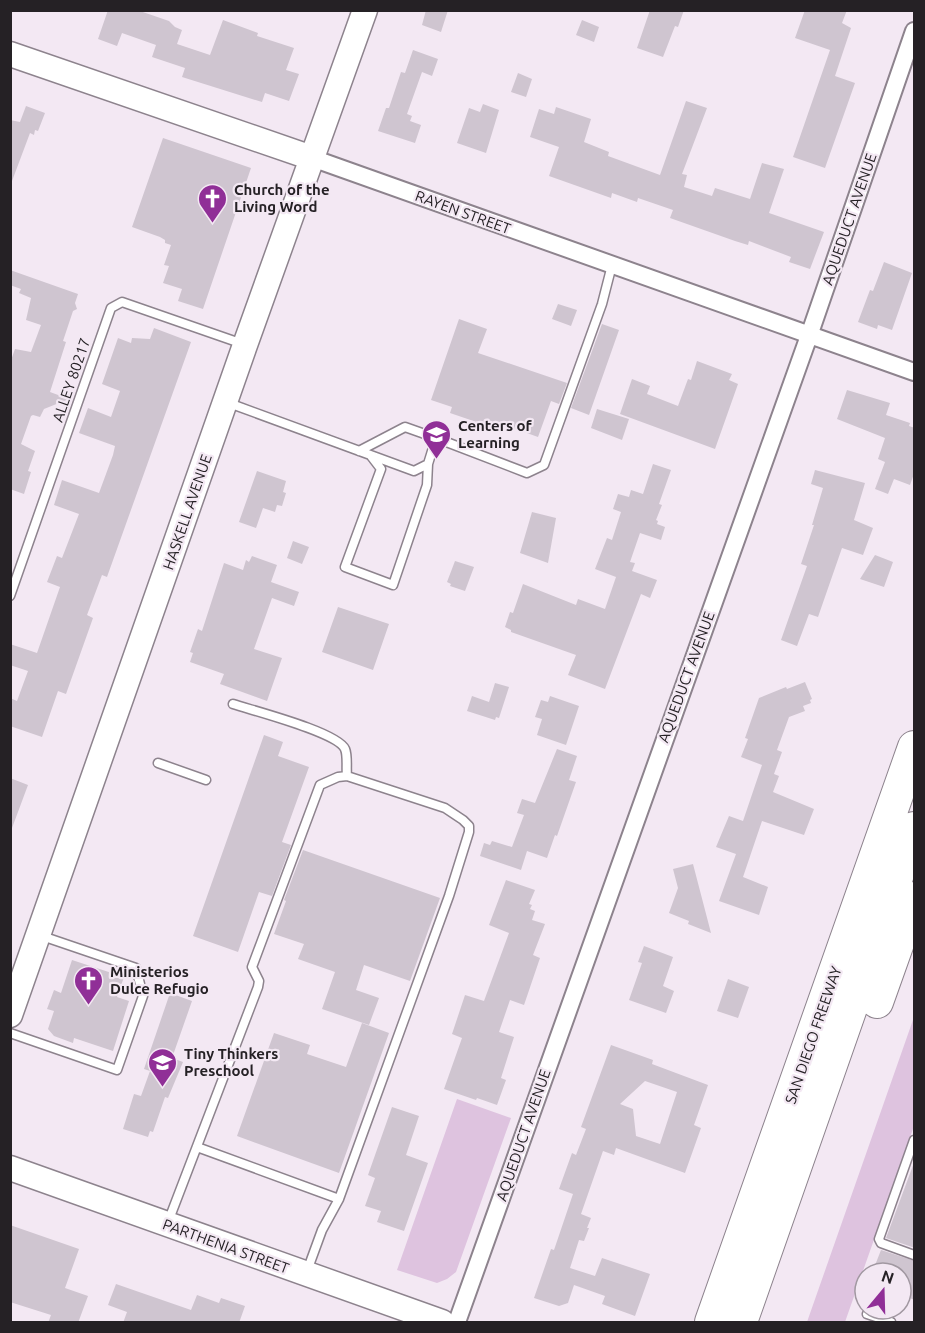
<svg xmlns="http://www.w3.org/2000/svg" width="925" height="1333" viewBox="0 0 925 1333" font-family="Ubuntu,sans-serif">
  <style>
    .green { fill: #dec3df }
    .building { fill: #cfc5d0; fill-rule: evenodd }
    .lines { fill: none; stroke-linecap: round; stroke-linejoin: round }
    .lane-casing { stroke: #8d838d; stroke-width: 11 }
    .street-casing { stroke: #8d838d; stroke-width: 20 }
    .secondary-casing { stroke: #8d838d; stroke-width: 27 }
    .highway-casing { stroke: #8d838d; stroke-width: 34 }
    .lane { stroke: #fff; stroke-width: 8 }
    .street { stroke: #fff; stroke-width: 16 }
    .secondary { stroke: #fff; stroke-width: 24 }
    .highway { stroke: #fff; stroke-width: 32 }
    .labels { text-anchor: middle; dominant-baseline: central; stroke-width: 4.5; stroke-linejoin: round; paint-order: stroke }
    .poi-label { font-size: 15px; font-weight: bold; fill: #252125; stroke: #f3e8f3; text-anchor: start }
    .street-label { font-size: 15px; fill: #252125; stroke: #f3e8f3 }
  </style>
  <rect width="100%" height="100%" fill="#f3e8f3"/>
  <!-- green -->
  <path class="green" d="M914,1017v109l-69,196h-38z
    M457,1099l54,19 -55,154 -9,7 -10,4 -40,-13z"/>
  <!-- building -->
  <path class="building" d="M108,10h29l32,11 6,6 7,3 -5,14 33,11 13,-35 35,13 -1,3 37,12 -8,22 13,4 -10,27 -24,-8 -3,9 -80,-25 3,-9 -33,-11 4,-12 -34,-12 -5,13 -19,-7z
    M426,10h22l-7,22 -19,-7z
    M650,10h34l-6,17 -3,-1 -12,31 -26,-9z
    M805,10h42l-5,13 9,5 -16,48 20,7 -30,85 -32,-11 37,-107 -35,-12z
    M582,20l17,7 -5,15 -18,-7z
    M413,50l25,9 -6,17 -10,-4 -15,42 5,2 -2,5 11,4 -6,18 -37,-12 8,-23h3l12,-36 4,1z
    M518,73l14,6 -6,18 -15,-5z
    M686,101l21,7 -25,66 5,1 -3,12 28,9 3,-8 35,11 12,-36 22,6 -15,44 55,19 -14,37 -21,-7 2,-5 -42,-16 -1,4 -13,-4 -65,-23 3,-8 -35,-12 -1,4 -25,-9 -1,5 -62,-22 10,-29 -29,-10 9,-28 15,5 2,-7 35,12 -7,23 25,10 -1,4 52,19z
    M483,104l16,6 -13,43 -29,-10 12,-35 11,4z
    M26,106l19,7 -7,18 -3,-1 -1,5 -4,-2 -18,48h-2v-61l10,2z
    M163,138l88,30 -48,141 -25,-8 4,-12 -19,-6 6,-17 -5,-1 7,-20 -6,-2v-3l-5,-3 -28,-10z
    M884,262l28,11 -20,57 -14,-5 -1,4 -19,-7 12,-32 3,1z
    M10,270l68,24 -3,9 2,6 -4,2 -10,30 3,1 -16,50 19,7 -25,10 -4,8 -7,-2 -2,1 -10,28 14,7 -7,20 3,1 -7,22 -14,-5v-126l5,-14 16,3 10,-27 -15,-5 5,-22 -12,-5 2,-4 -11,-4z
    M558,304l19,6 -6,16 -19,-7z
    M459,319l28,10 -9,24 89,30 -8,21 -8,-3 -13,36 -42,-15 -2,6 -44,-15 2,-6 -21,-7z
    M602,324l17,6 -30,85 -18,-7z
    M154,328l37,14 -84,235 -5,-2 -15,40 6,3 -27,76 -8,-3 -16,46 -32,-11v-28l7,3 11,-30 -18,-6v-21l27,9 23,-66 -13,-5 10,-26 5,2 17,-44 -25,-9 8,-25 37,13 14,-38 2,-9 -36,-13 9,-25 23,9 9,-26 -18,-7 16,-46 13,5 1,-5 18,1z
    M697,361l35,13 -3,6 9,4 -23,65 -95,-35 12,-35 18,7 -3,8 31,12 10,-27 3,1z
    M847,390l43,13 -4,12 24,8 -1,3 6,2v43l-5,14 -16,-6 -6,15 -13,-5 10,-27 -7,-3 7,-21 -48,-19z
    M597,409l32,10 -7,21 -31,-12z
    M653,464l18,6 -12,34 3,1 -6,15 2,1 -1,3 8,3 -4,13 -21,-7 -10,29 5,1 -3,8 25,9 -7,18 -9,-4 -36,95 -37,-14 8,-20 -65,-23v-2l-6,-3 5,-15 3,1 10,-29 53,21 2,-6 27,10 11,-32 -21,-8 12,-31 5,2 9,-28 -8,-3 5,-15 11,3 2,-7 12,4z
    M815,470l50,13 -11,37 19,8 -10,27 -21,-7 -24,69 -9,-3 -12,32 -16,-6 26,-74 -6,-2 13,-39h-2l11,-37 -12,-4z
    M257,471l29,10 -3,11 3,1 -4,13 -5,-1 -2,7 -12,-4 -7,20 -17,-6z
    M532,512l24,6 -8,45 -28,-10z
    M293,541l16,6 -7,17 -15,-6z
    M875,555l18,7 -9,25 -24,-8z
    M252,556l25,9 -6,17 28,10 -5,14 -22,-8 -18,51 28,9 -15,43 -47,-17 4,-10 -34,-12 3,-9 -3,-1 8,-23 4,2 22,-68 19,7 3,-10 3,2z
    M455,561l19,6 -9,24 -15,-5 1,-2 -4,-2z
    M338,607l51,17 -16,46 -51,-18z
    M805,682l7,17 -2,1 1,3 -8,3 2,5 -16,6 -12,33 5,2 -8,22 5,2 -6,16 41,17 -10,26 -42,-14 -19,56 25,10 -9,28 -40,-14 17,-47 -20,-7 13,-31 14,5 19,-56 -21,-8 7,-18 -3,-1 14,-40 27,-11 1,2z
    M495,683l14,4 -10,31 -3,-1 -1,3 -28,-9 5,-15 17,6z
    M550,696l29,10 -13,39 -29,-10 5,-16 -7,-2 6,-17 7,2z
    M264,735l19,7 -5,14 31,11 -27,75 9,3 -19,51 -13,-4 -21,60 -45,-16z
    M557,749l20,7 -8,24 7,2 -19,54 -2,-1 -8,23 -20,-7 -6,19 -41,-14 4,-13 6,2 2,-4 20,6 12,-32 -7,-2 5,-14 13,4z
    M10,778l18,7 -16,43h-2z
    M303,850l137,48 -30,83 -46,-16 -8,25 23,8 -10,27 -47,-16 13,-37 -37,-13 6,-15 -30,-10 12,-33 -2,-1z
    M693,864l18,69 -23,-9 1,-3 -20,-8 9,-25 -5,-19z
    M506,880l29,10 -6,14 3,1 -2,4 5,2 -3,9 13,4 -12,31 7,3 -16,47 -14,-5 -11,32 15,5 -13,41 5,2 -9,25 -20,-7 -1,2 -32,-11 18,-51 -10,-4 13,-39 19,6 25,-68 -20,-8z
    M644,946l29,11 -10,29 11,5 -8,22 -37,-13 13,-37 -4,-1z
    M72,960l52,17 -7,20 12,4 -16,50 -39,-13 -1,5 -19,-7 -6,-7 6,-18 -7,-2 7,-19 7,3z
    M728,979l21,8 -11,31 -21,-7z
    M170,993l22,8 -20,57 11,4 -15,36 -3,-1 -12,35 -3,-1 -2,6 -25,-8 11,-35 7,2 9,-25 -6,-2z
    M362,1023l27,10 -50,140 -102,-37 37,-103 36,12 -3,9 39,13z
    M611,1045l42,15 -1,4 56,21 -14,40 7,3 -16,45 -69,-25 -2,7 -11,-4 -22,63 10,4 -4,10h2l-5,13 -5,-1 -9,28 25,8 7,-18 48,16 -15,42 -33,-12 3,-8 -31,-11 -6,18 -9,3 -25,-8 17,-49 3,1 19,-56 -14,-5 13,-36 4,2 10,-26 -5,-2zM645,1081l32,11 -17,52 -24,-8 -3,-27 -13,-5z
    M392,1107l27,9 -13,39 22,8 -24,68 -27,-9 4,-11 -16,-5 10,-28 -7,-3z
    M915,1160v88l-29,-10z
    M10,1225l69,24 -14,39 23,8 -10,27h-30l3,-8 -41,-13z
    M881,1250l34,11v39l-14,-5v-22h-29z
    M116,1284l75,26 6,-15 22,8 2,-5 24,8 -6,17h-116l4,-11 -19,-7z"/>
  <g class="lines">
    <defs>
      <path id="lane" d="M226,402l188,69 14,-7 8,-26 91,35 17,-8 58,-161 10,-39
        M359,451l46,-24 31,11
        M371,456l10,13 -36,98 48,18 34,-100 1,-21
        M10,596l101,-288 11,-6 121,42
        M233,704c21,7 104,28 112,45 3,7 1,19 2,27
        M158,763l48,17
        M10,1033l107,37 26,-74 -7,-28 -97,-33
        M914,1140l-35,99 2,4 33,12
        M197,1147l142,52
        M168,1222l90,-235 1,-6 -7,-14 68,-182 18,-8 9,-1 98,32 18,12 6,6v6l-20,64 -110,303 -17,31 -15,41
        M867,1314l24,8"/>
      <path id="street" d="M312,158l602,214
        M457,1322l353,-989 104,-302"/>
      <path id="secondary" d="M10,54l302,104
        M10,1015l235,-670 120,-335
        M10,1168l432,154"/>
      <path id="highway" d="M877,1002l37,-104
        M711,1322l203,-575
        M741,1322l173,-494"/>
    </defs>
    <!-- lane casing -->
    <use href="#lane" class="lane-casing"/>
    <!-- street casing -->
    <use href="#street" class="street-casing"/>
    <!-- secondary casing -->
    <use href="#secondary" class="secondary-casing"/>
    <!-- highway casing -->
    <use href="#highway" class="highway-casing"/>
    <!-- lane -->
    <use href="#lane" class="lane"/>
    <!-- street -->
    <use href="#street" class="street"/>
    <!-- secondary -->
    <use href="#secondary" class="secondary"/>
    <!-- highway -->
    <use href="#highway" class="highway"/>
  </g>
  <!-- icons -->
  <defs>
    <symbol id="church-pin" viewBox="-11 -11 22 30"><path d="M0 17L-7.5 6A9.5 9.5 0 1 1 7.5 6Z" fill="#902f97" stroke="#f3e8f3"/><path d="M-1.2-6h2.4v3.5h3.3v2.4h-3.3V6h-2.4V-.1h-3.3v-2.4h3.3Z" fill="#fff"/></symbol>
    <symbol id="school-pin" viewBox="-11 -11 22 30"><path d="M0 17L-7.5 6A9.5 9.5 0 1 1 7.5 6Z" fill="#902f97" stroke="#f3e8f3"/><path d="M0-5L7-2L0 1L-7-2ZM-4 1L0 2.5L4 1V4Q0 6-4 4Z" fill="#fff"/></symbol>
  </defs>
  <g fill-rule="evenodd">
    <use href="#church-pin" x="196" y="182" width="33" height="45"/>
    <use href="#school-pin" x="420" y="418" width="33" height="45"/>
    <use href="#church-pin" x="72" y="964" width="33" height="45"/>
    <use href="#school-pin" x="146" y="1046" width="33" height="45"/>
  </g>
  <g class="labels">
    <!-- poi labels -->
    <g class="poi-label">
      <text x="234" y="189">Church of the<tspan x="234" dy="17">Living Word</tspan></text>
      <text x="458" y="425">Centers of<tspan x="458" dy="17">Learning</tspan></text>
      <text x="110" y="971">Ministerios<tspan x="110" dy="17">Dulce Refugio</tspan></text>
      <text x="184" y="1053">Tiny Thinkers<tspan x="184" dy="17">Preschool</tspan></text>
    </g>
    <!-- street labels -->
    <g class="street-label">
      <text transform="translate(463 212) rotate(20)">RAYEN STREET</text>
      <text transform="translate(849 219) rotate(-71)">AQUEDUCT AVENUE</text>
      <text transform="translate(71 380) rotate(-71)">ALLEY 80217</text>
      <text transform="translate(187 512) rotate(-71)">HASKELL AVENUE</text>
      <text transform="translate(686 677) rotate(-70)">AQUEDUCT AVENUE</text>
      <text transform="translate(813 1035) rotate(-71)">SAN DIEGO FREEWAY</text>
      <text transform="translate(523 1135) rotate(-71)">AQUEDUCT AVENUE</text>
      <text transform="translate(226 1246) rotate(20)">PARTHENIA STREET</text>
    </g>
  </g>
  <!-- border -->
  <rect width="925" height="1333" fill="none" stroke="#252125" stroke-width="24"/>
  <!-- north arrow -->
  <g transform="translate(883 1291) rotate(19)"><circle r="28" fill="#f3e8f3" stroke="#a198a1" stroke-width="1.5"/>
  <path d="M0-4.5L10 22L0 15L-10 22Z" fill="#902f97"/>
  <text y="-9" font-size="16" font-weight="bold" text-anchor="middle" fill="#252125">N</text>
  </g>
</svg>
